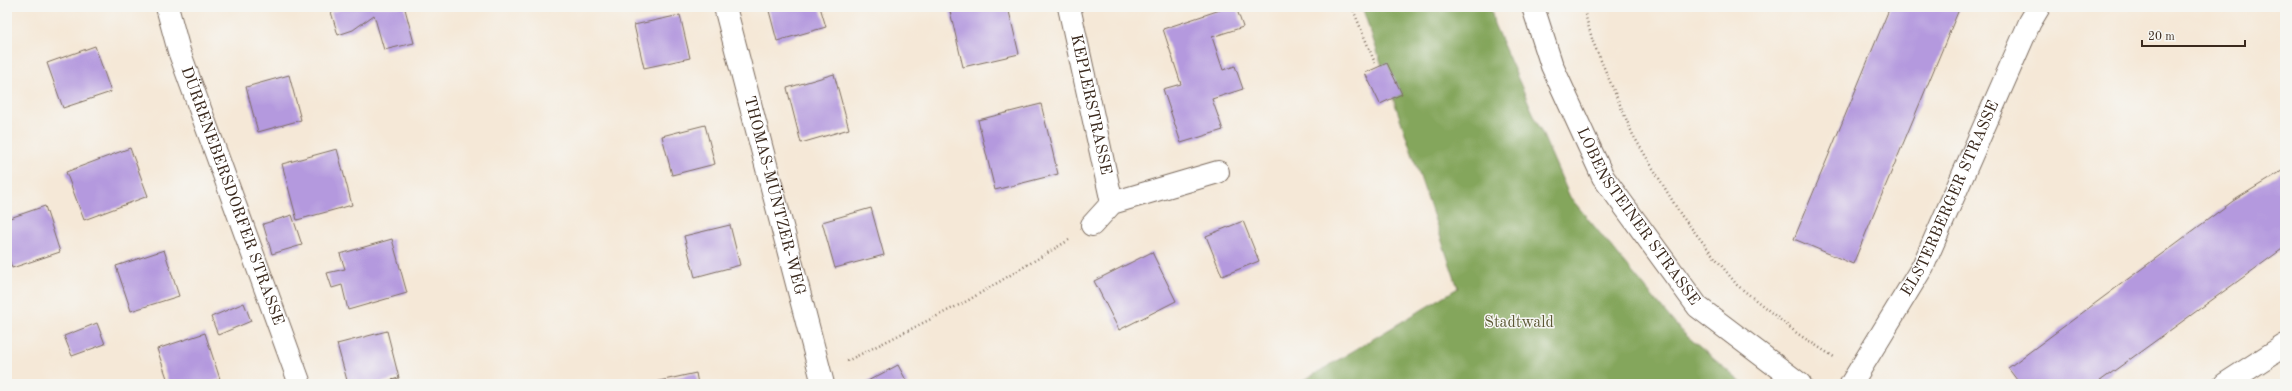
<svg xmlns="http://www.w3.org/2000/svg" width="2292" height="391" viewBox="0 0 2292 391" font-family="'Old Standard TT',serif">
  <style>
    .forest { fill: #84a65b; stroke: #60683c }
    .building { fill: #b499de }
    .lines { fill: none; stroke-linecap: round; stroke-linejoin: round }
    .street-casing { stroke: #7c6c5f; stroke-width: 24 }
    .secondary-casing { stroke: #7c6c5f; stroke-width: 24 }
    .path { stroke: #7c6c5f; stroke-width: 2.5; stroke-dasharray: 1 3; stroke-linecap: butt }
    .street { stroke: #fff; stroke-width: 22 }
    .secondary { stroke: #fff; stroke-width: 22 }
    .labels { text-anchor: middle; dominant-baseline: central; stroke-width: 3; stroke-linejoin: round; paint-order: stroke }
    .street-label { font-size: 16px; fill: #3b2a1e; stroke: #f6f6f2 }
    .park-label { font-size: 16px; fill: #5b5734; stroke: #f6f6f2 }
  </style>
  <rect width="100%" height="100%" fill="#f6f6f2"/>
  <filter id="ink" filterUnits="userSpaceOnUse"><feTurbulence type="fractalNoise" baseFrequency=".025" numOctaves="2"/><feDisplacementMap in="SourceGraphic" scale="8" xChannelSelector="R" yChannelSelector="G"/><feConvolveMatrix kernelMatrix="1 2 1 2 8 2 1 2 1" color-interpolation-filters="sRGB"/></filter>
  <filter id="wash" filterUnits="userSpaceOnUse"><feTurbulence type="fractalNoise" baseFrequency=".012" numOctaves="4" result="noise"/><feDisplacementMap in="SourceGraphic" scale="16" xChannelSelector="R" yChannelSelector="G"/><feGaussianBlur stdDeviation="0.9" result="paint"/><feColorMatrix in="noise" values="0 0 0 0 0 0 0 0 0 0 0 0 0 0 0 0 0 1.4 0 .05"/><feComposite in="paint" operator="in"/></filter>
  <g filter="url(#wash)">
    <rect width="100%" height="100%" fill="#f5e8d7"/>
    <!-- forest -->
    <path class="forest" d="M1362,7h129l3,17 76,173 110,133 63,54h-445l160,-96z"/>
    <g id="blocks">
      <!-- building -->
      <path class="building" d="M349,7h59l-3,2 9,34 -30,7 -10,-35 -21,15 -15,5 -7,-23z
        M768,7h52l6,20 -49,14z
        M949,7h59l11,47 -56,13z
        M1229,7h7l7,20 -31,10 11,33 12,-4 8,23 -31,10 11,31 -42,13 -18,-54 18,-5 -18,-55z
        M1890,7h70l-107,257 -59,-25z
        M680,15l10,43 -46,10 -10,-43z
        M95,46l16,46 -48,16 -16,-45z
        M1387,63l15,31 -22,10 -15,-31z
        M834,74l15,55 -48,14 -14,-55z
        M289,75l12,45 -43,12 -12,-45z
        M1041,104l17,70 -63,16 -17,-70z
        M705,125l10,39 -43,11 -10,-39z
        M130,148l18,48 -64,24 -18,-48z
        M337,149l15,56 -55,15 -15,-56z
        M2285,169v78l-189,137h-76l-12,-16 225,-167z
        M45,206l15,46 -48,16 -5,-15v-34z
        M871,208l13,47 -49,13 -13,-46z
        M292,215l10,30 -30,9 -9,-30z
        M1243,221l16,40 -37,15 -16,-40z
        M730,225l10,40 -45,12 -11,-41z
        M392,239l15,54 -59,17 -6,-25 -10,3 -5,-15 18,-4 -5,-15z
        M164,250l15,46 -48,15 -15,-45z
        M1152,252l24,49 -57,29 -25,-49z
        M244,303l7,18 -33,14 -7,-18z
        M97,323l8,21 -33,12 -8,-20z
        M387,331l12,47 -23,6h-28l-11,-40z
        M205,333l15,46 -15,5h-36l-12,-35z
        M898,365l10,19h-46z
        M696,373l2,11h-48v-1z"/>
    </g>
  </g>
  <g filter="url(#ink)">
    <use href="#blocks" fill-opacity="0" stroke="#7c6c5f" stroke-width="1"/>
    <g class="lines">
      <defs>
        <g id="street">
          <path id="s1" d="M167,7l12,44 121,333"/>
          <path id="s2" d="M725,7l98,377"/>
          <path id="s3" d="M1069,7l43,196"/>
          <path d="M1092,225l20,-22 106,-31"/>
          <path id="s4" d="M1851,384l72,-118 107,-244 9,-15"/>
          <path d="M2225,384l60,-39"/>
        </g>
        <g id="secondary">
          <path id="s5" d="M1533,7l19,59 51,111 95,130 102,77"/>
        </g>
      </defs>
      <!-- street casing -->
      <use href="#street" class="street-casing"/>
      <!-- secondary casing -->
      <use href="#secondary" class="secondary-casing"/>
      <!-- path -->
      <path class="path" d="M1352,7l23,56
        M1583,7l10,35 40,93 48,80 56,70 61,49 36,23
        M847,361l120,-60 102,-61"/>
      <!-- street -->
      <use href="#street" class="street"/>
      <!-- secondary -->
      <use href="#secondary" class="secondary"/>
    </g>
  </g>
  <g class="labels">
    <!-- street labels -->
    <g class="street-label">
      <text stroke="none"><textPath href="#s3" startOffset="100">KEPLERSTRASSE</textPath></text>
      <text stroke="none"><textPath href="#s2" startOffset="195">THOMAS-MÜNTZER-WEG</textPath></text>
      <text stroke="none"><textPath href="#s1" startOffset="200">DÜRRENEBERSDORFER STRASSE</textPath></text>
      <text stroke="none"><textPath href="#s4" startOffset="211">ELSTERBERGER STRASSE</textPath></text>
      <text stroke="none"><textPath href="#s5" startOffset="236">LOBENSTEINER STRASSE</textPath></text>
    </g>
    <!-- park labels -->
    <g class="park-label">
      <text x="1519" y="323">Stadtwald</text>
    </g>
  </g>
  <!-- margin -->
  <rect width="2292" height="391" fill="none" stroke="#f6f6f2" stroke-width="24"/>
  <!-- scale -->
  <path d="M2142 40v6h103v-6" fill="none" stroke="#3b2a1e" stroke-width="2"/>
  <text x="2148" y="40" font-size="12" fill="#3b2a1e" stroke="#f6f6f2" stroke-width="3" paint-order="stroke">20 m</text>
</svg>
